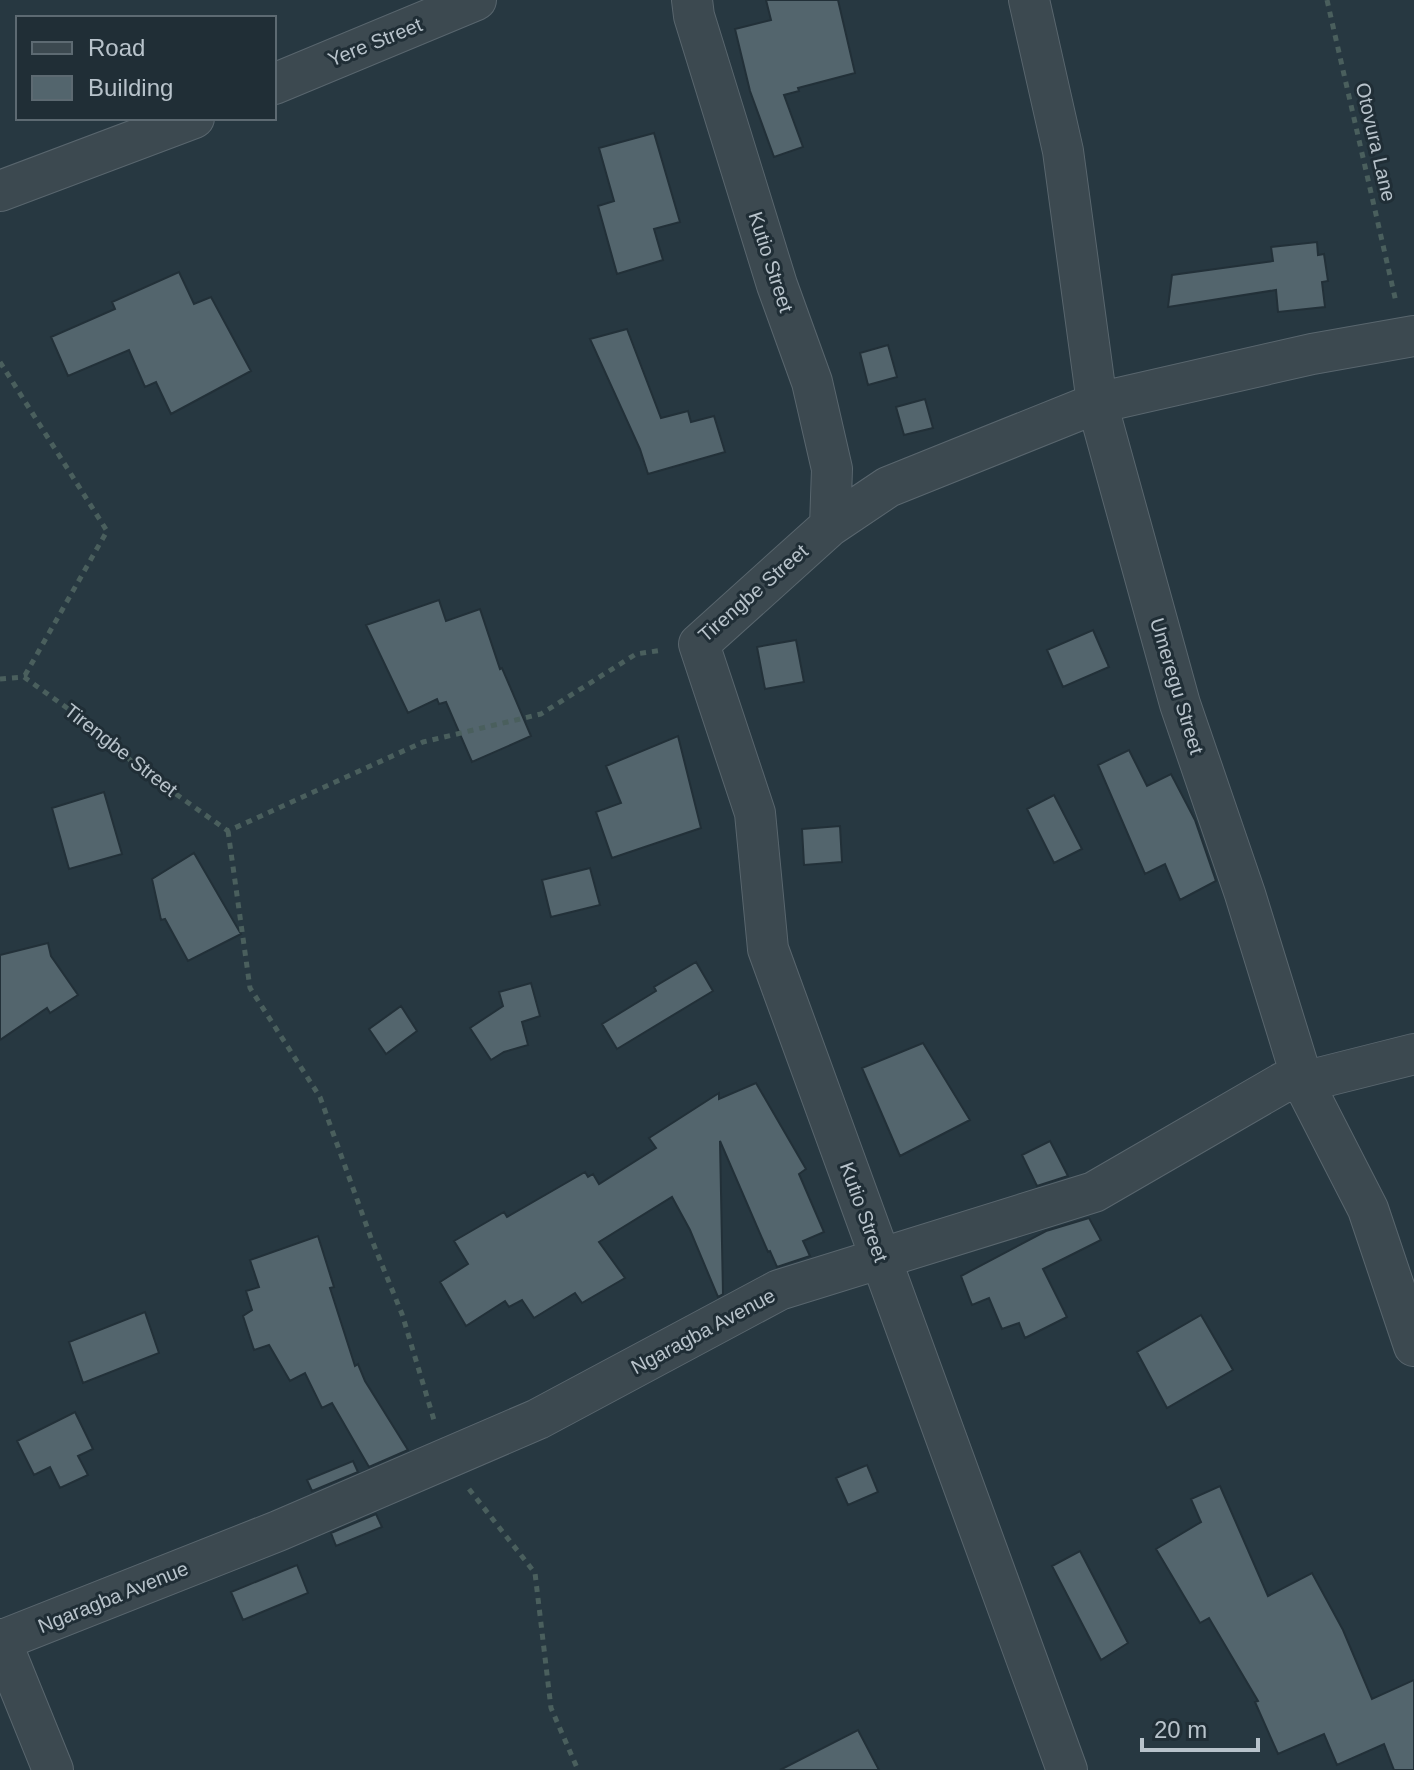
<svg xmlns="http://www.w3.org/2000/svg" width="1414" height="1770" viewBox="0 0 1414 1770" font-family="Helvetica,sans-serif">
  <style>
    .building { fill: #53656d; stroke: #223038; stroke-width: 2 }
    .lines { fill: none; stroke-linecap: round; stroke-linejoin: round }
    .minor-casing { stroke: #59666e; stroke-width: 42 }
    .path { stroke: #4a5f5d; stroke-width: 5; stroke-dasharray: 6 6; stroke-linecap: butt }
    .minor { stroke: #3c4950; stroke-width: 40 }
    .labels { text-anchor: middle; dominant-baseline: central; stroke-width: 6; stroke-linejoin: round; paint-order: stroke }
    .street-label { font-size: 20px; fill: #b8c3cb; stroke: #202e36 }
  </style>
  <rect width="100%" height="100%" fill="#273841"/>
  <!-- building -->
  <path class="building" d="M766,0h72l17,73 -57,15 1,3 -15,4 19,52 -29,10 -24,-66 -15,-62 36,-9z
    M654,133l26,89 -26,7 9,31 -46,14 -19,-68 16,-5 -15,-53z
    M1317,242l1,13 6,-1 4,27 -6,1 3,25 -47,5 -2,-22 -108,17 4,-32 101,-14 -2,-14z
    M179,272l15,32 17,-7 40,74 -80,43 -15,-32 -11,5 -16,-37 -61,26 -17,-39 64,-28 -3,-7z
    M627,329l34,89 27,-7 3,11 23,-6 11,36 -77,22 -8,-25 -50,-110z
    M888,345l9,32 -29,8 -8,-32z
    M925,399l8,29 -29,7 -8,-28z
    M439,600l7,21 34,-12 20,60 2,-1 29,68 -59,26 -26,-60 -7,2 -2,-5 -29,14 -42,-88z
    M1093,630l16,37 -46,20 -16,-37z
    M796,640l8,42 -39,7 -8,-42z
    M678,736l23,92 -89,30 -16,-46 25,-9 -15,-37z
    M1129,750l18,36 24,-12 24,46 21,61 -36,19 -15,-36 -20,10 -47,-109z
    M104,792l18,62 -53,15 -17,-61z
    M1054,795l28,54 -28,14 -27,-54z
    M840,826l2,36 -38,3 -2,-36z
    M194,853l47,81 -53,27 -23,-42 -4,1 -9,-41z
    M590,868l10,37 -49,12 -9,-37z
    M48,943l3,13 27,39 -28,18 -3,-5 -47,32v-85z
    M696,962l17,29 -96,58 -15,-25 54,-33 -2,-4z
    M531,983l9,33 -18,6 6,23 -24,7 -13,8 -21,-32 33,-22 -4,-14z
    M401,1006l16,25 -31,23 -17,-25z
    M923,1043l47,77 -70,36 -38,-88z
    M756,1083l50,86 -7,5 25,58 -21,9 7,15 -33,11 -7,-16 -2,1 -48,-111 3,153 -5,3 -28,-67 -18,-33 -73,45 26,36 -43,25 -7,-10 -41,25 -12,-18 -13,7 -4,-6 -39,25 -26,-44 28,-18 -14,-23 50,-29 3,5 78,-45 3,5 5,-3 6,10 57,-36 -7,-10 70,-45v6z
    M1050,1141l18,35 -31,10 -15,-31z
    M1089,1218l12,22 -58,29 24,48 -42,21 -6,-15 -17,6 -13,-31 -17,7 -11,-29 85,-45z
    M318,1236l16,51 -4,1 25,78 3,-2 7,17 43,69 -39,17 -37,-64 -10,5 -17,-35 -15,8 -21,-36 -15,5 -11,-34 9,-6 -6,-19 13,-4 -9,-27z
    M145,1312l14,41 -76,30 -14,-41z
    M1201,1315l32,55 -66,38 -30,-56z
    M75,1412l18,37 -15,7 10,19 -28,13 -10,-21 -16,8 -17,-34z
    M353,1461l5,11 -46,19 -5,-11z
    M867,1465l11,27 -30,13 -12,-27z
    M1220,1486l48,110 44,-23 31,57 29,69 42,-19v90h-20l-10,-26 -47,21 -13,-31 -46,20 -23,-52 3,-1 -49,-83 -9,5 -44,-74 45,-27 -10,-23z
    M376,1514l6,13 -46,19 -5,-13z
    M1080,1551l48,92 -27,17 -49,-94z
    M297,1565l11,28 -65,27 -12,-28z
    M858,1730l21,40h-99z"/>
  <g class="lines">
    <defs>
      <path id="minor" d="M692,0l2,16 83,269 35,97 20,87 -2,57
        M1029,0l34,151 34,252 83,301 65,190 58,188 65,127 46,137
        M274,84l202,-84
        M0,191l194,-73
        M0,1639l53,131
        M0,1641l278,-110 260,-112 241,-129 315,-98 190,-110h19l111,-28
        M1067,1770l-299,-821 -13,-136 -56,-169 131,-118 58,-39 209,-84 215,-49 102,-18"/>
    </defs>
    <!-- minor casing -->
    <use href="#minor" class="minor-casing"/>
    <!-- path -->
    <path class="path" d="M1327,0l69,302
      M0,362l107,169 -83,146
      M0,679l24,-2 54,39 64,54 86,61 195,-89 118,-28 95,-60 27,-4
      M228,831l22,157 70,109 51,141 31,76 32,106
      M469,1489l66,84 16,135 27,62"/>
    <!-- minor -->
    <use href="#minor" class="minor"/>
  </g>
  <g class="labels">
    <!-- street labels -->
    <g class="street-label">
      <text transform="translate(375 42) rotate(-22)">Yere Street</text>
      <text transform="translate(1376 142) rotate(77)">Otovura Lane</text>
      <text transform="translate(771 262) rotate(72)">Kutio Street</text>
      <text transform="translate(753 593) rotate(-41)">Tirengbe Street</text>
      <text transform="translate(1177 686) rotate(73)">Umeregu Street</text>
      <text transform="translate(121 750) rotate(38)">Tirengbe Street</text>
      <text transform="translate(864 1212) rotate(70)">Kutio Street</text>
      <text transform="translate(703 1331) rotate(-28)">Ngaragba Avenue</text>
      <text transform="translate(113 1597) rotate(-22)">Ngaragba Avenue</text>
    </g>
  </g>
  <!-- legend -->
  <rect x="16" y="16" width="260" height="104" fill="#202e36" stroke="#5d6a72" stroke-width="2"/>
  <rect x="32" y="42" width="40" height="12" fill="#3c4950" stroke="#5d6a72" stroke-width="2"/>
  <text x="88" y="56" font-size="24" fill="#b8c3cb">Road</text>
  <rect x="32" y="76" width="40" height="24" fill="#53656d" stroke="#5d6a72" stroke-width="2"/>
  <text x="88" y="96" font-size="24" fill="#b8c3cb">Building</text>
  <!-- scale -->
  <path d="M1142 1738v12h116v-12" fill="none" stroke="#b8c3cb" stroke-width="4"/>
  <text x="1154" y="1738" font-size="24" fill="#b8c3cb" stroke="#202e36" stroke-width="6" paint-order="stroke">20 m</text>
</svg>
